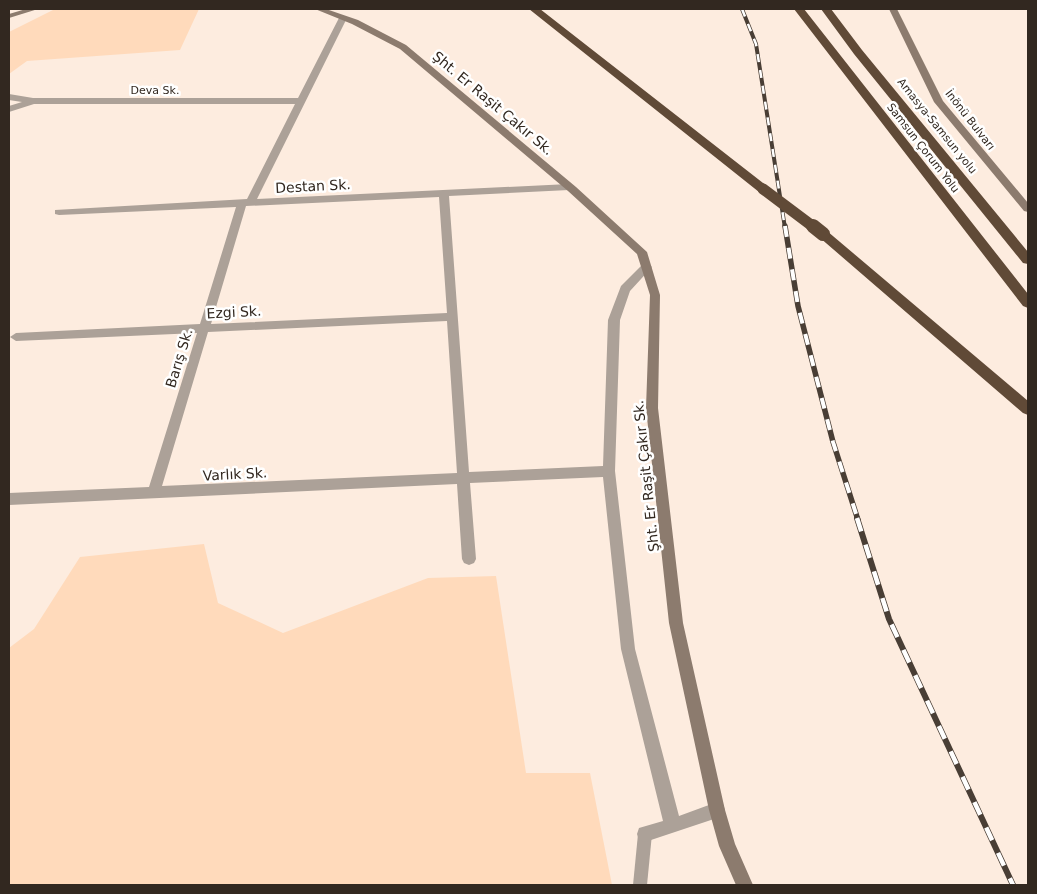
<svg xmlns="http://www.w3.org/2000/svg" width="1037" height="894" viewBox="0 0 1037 894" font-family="'DejaVu Sans',sans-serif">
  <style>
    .green { fill: #ffdabb }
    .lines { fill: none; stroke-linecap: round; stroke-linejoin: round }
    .lane { fill: #aca198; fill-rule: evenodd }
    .street { fill: #aca198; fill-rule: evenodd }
    .secondary { fill: #8c7b6e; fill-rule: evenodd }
    .highway { fill: #604a37; fill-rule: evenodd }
    .rail-far2-casing { stroke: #493e35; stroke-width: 4 }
    .rail-far1-casing { stroke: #493e35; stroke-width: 5.5 }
    .rail-casing { stroke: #493e35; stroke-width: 6 }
    .rail-far2 { stroke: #fff; stroke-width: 2.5; stroke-dasharray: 8; stroke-linecap: butt }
    .rail-far1 { stroke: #fff; stroke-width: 4; stroke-dasharray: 11; stroke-linecap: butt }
    .rail { stroke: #fff; stroke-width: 4.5; stroke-dasharray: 14; stroke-linecap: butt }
    .highway-bridge-far1 { stroke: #604a37; stroke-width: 11 }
    .highway-bridge { stroke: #604a37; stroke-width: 14 }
    .labels { text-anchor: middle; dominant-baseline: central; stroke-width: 5; stroke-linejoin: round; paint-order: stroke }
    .far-street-label { font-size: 11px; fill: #322820; stroke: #fff }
    .street-label { font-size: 14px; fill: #322820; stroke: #fff }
  </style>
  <rect width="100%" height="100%" fill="#fdecdf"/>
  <!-- green -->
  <path class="green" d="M55,9h144l-19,41 -153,11 -18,13v-42z
    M204,544l14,59 65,30 145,-55 68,-2 30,197h64l22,112h-603v-237l25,-19 46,-72z"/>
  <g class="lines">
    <!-- lane -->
    <path class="lane" d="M645,827l5,2 2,5 -5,51h-14l5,-51 2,-5z"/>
    <!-- street -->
    <path class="street" d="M340,16l7,2 -90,181 312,-15 5,3 -5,3 -120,6 20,276 134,-6 5,-146 13,-34 22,-22 4,-1 5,4 -22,24 -10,29 -5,151 20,178 44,167 38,-14 6,2 2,6 -2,6 -78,26 -6,-2 -2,-6 2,-6 24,-7 -42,-172 -18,-172 -133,6 6,76 -2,4 -5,2 -5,-2 -2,-4 -5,-75 -448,21v-12l140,-6 48,-154 -181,8 -6,-4 6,-4 184,-9 36,-117 -177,8 -4,-1v-4l192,-11 48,-95h-261l-25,8v-6l13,-4 -13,-2v-6l24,4h265zM439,197l8,116 -236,11 35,-118zM447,321l10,152 -295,13 46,-154z"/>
    <!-- secondary -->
    <path class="secondary" d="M26,9h12l-29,9v-4z
      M315,9h11l32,11 48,25 170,142 71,65 13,43 -2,113 25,215 42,187 10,34 18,41h-17l-17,-39 -10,-36 -40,-187 -23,-215 4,-113 -13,-41 -69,-63 -168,-142 -48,-25z
      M889,9h8l46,92 85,102v9l-4,-1 -90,-109z"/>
    <!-- highway -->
    <path class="highway" d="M529,9h11l227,177 2,3 -2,3h-8z
      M794,9h10l224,285v14l-5,-2z
      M821,9h10l31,41 166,202v12l-5,-1 -169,-209z
      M823,230l4,1 201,170v14l-5,-2 -204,-176 -2,-3z"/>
    <defs>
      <path id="rail-far2" d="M742,9l14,35 29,184"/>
      <path id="rail-far1" d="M785,226l13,80 35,136 25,78"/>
      <path id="rail" d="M857,518l32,101 124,266"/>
    </defs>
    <!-- rail-far2 casing -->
    <use href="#rail-far2" class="rail-far2-casing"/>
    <!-- rail-far1 casing -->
    <use href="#rail-far1" class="rail-far1-casing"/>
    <!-- rail casing -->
    <use href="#rail" class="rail-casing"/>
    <!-- rail-far2 -->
    <use href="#rail-far2" class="rail-far2"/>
    <!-- rail-far1 -->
    <use href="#rail-far1" class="rail-far1"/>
    <!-- rail -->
    <use href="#rail" class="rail"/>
    <!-- highway-bridge-far1 -->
    <path class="highway-bridge-far1" d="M763,189l52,39"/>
    <!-- highway-bridge -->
    <path class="highway-bridge" d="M813,226l10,8"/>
  </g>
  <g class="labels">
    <!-- far-street labels -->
    <g class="far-street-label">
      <text x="155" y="90">Deva Sk.</text>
      <text transform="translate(970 120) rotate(52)">İnönü Bulvarı</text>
      <text transform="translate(937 126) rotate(51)">Amasya-Samsun yolu</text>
      <text transform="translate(923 148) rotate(52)">Samsun Çorum Yolu</text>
    </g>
    <!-- street labels -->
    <g class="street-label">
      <text transform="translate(493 103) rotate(40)">Şht. Er Raşit Çakır Sk.</text>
      <text transform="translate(313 186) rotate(-3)">Destan Sk.</text>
      <text transform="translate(234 312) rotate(-3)">Ezgi Sk.</text>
      <text transform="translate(179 358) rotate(-73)">Barış Sk.</text>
      <text transform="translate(235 474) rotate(-3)">Varlık Sk.</text>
      <text transform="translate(646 476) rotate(-96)">Şht. Er Raşit Çakır Sk.</text>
    </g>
  </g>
  <!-- border -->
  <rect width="1037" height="894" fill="none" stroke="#322820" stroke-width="20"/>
</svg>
